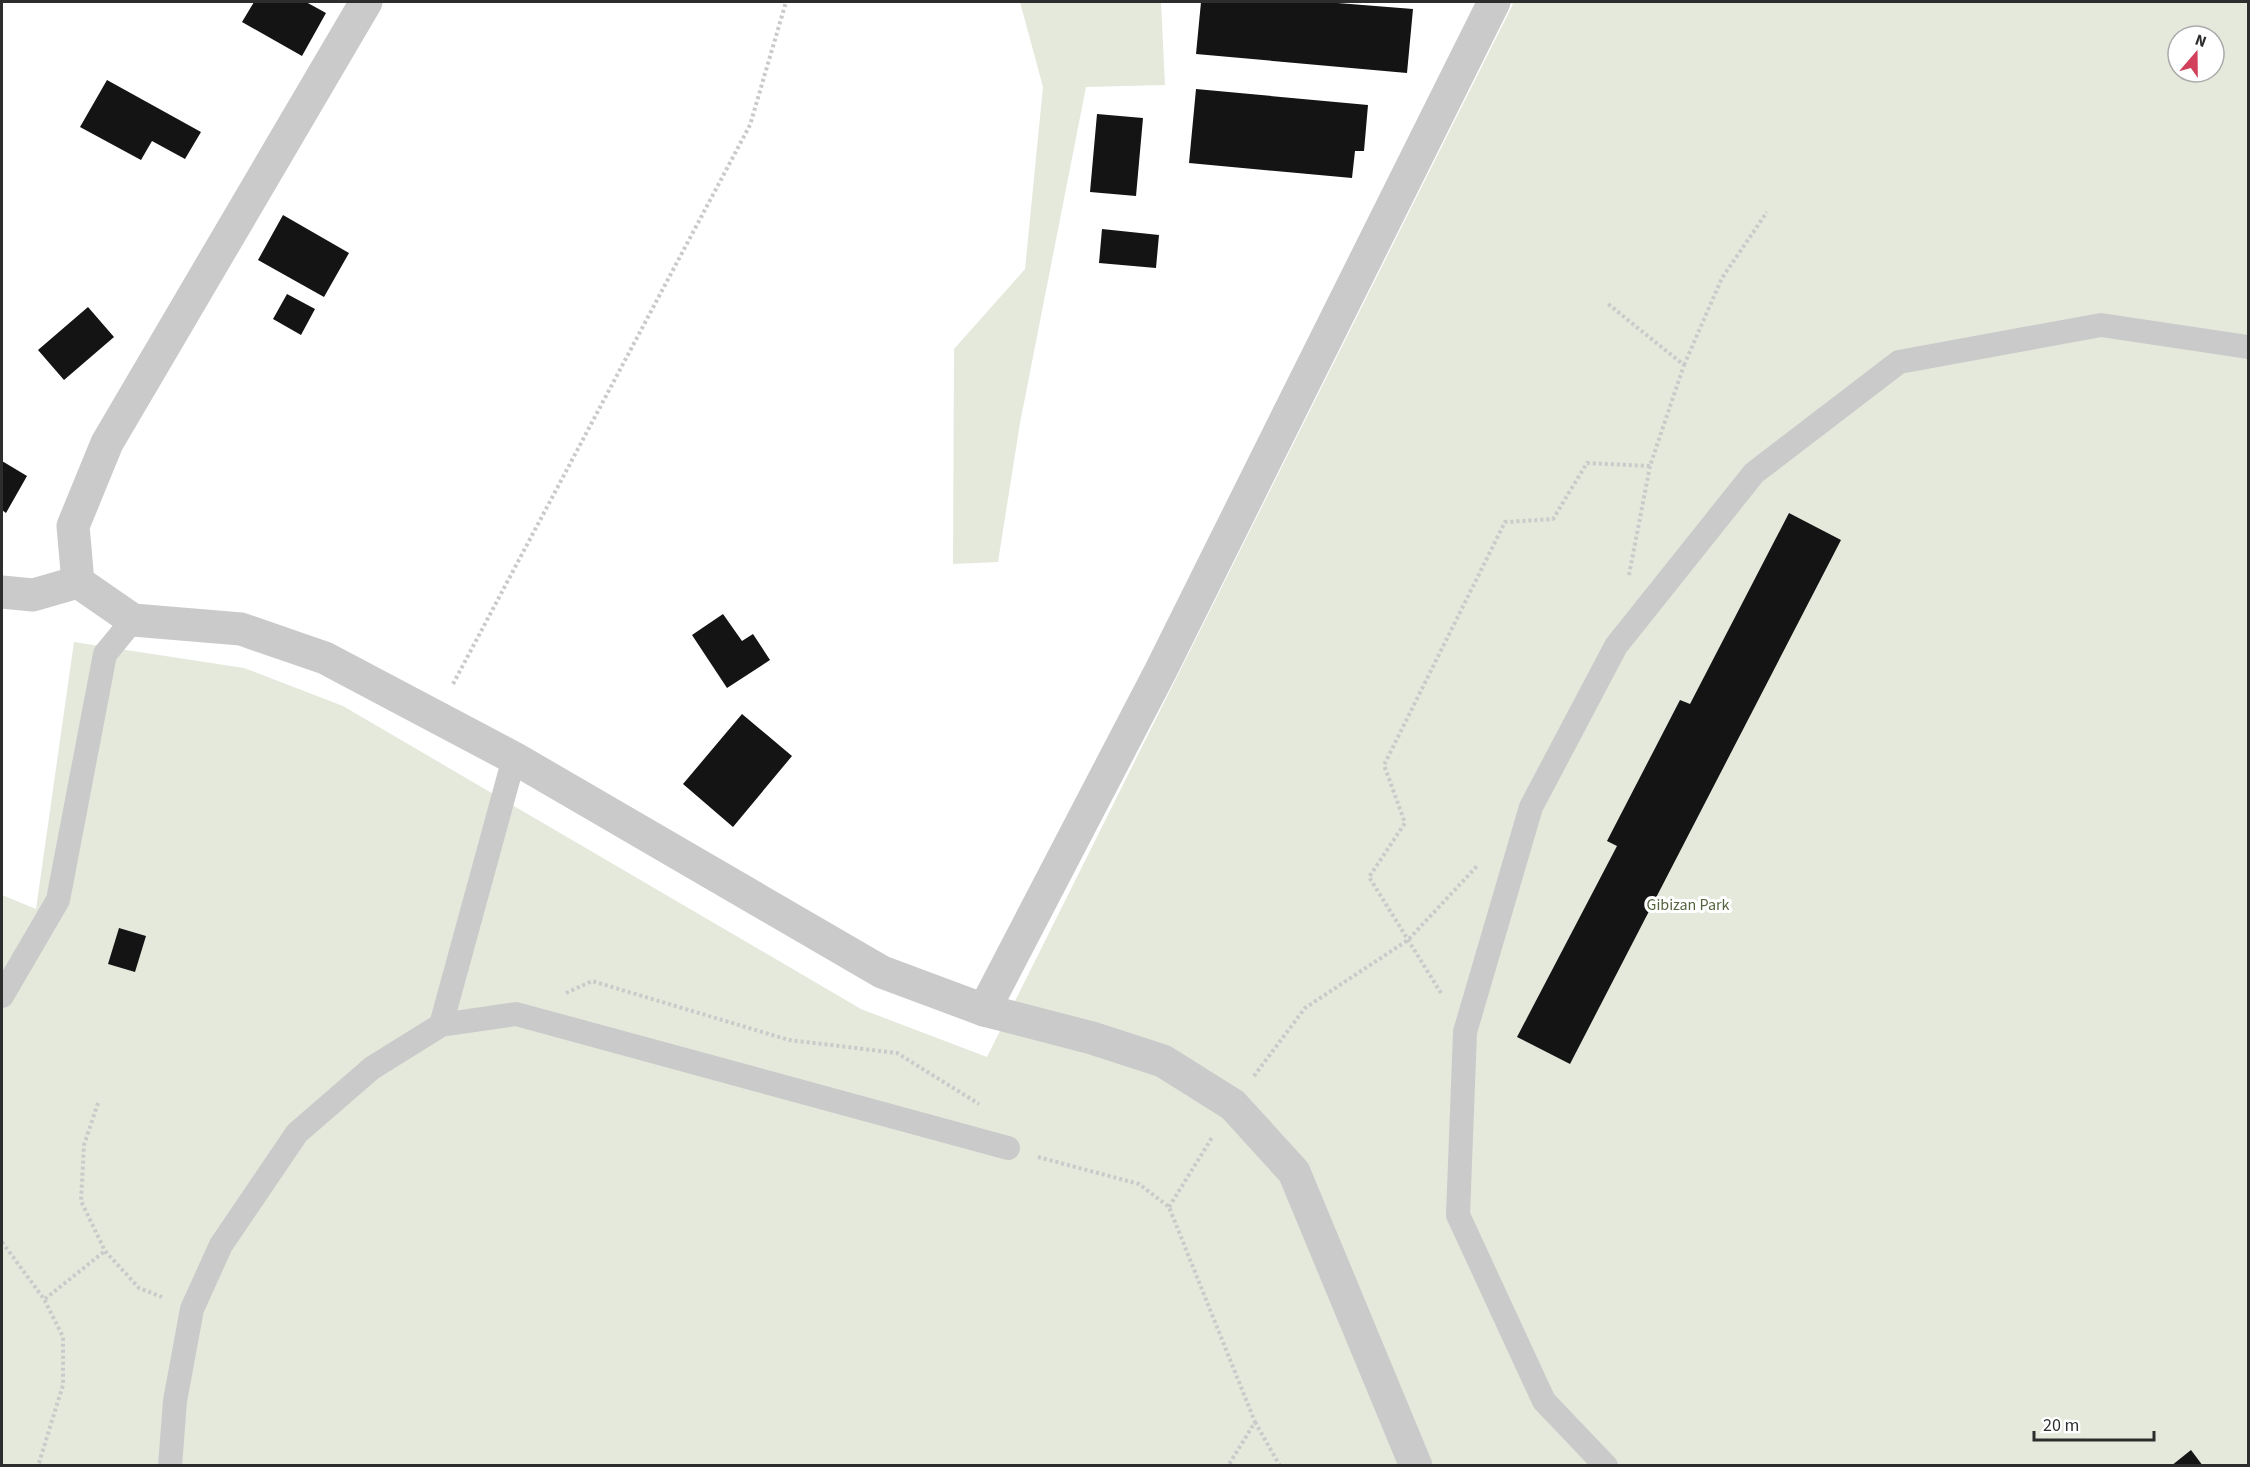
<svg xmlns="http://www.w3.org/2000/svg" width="2250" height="1467" viewBox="0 0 2250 1467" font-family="'Source Sans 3',sans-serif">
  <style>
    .green { fill: #e4e9dc; fill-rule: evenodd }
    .building { fill: #141414 }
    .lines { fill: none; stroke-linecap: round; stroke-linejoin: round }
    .path { stroke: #cacaca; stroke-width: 4; stroke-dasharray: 3 3; stroke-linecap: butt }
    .service { stroke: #cacaca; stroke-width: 24 }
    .minor { stroke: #cacaca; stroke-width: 33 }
    .tertiary { stroke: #cacaca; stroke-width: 33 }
    .labels { text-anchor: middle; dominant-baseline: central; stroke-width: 6; stroke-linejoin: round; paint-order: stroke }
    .park-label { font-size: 16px; fill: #54633f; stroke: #fff }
  </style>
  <rect width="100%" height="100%" fill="#fff"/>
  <!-- green -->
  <path class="green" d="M1020,2h141l4,83 -79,2 -66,336 -22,139 -45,2 1,-215 71,-80 18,-182z
    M1489,2h759v1463h-2246v-570l34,14 38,-267 170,26 99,38 518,303 126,48 526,-1053zM2178,36h36v36h-36z"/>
  <!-- building -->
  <path class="building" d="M254,2h52l20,11 -24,43 -60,-34z
    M1201,2h124l88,7 -6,64 -211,-19z
    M107,80l94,52 -16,27 -33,-18 -11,19 -61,-33z
    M1196,89l172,16 -4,46h-9l-3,27 -163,-15z
    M1097,114l46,4 -7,78 -46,-4z
    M283,215l66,38 -25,44 -66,-37z
    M1102,229l57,6 -3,33 -57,-5z
    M287,294l28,15 -14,26 -28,-16z
    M88,307l26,30 -50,43 -26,-30z
    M2,461l25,15 -21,37 -4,-3z
    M1789,513l52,27 -271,524 -53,-27 100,-191 -10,-5 73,-141 10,4z
    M723,614l19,27 11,-7 17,26 -43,28 -35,-53z
    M742,714l50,42 -59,71 -50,-43z
    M119,928l27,8 -11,36 -27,-8z
    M2191,1450l12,16h-32z"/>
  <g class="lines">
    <!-- path -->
    <path class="path" d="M1684,365l38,-87 45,-66
      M1629,575l21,-109
      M453,684l297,-559 36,-123
      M566,993l26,-12 197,59 108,13 82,51
      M1441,993l-72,-116 36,-54 -21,-58 121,-243 48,-3 34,-56 63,3 34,-101 -76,-61
      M1254,1076l51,-68 103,-68 70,-75
      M98,1103l-14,42 -3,56 24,50 34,37 23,9
      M1038,1157l101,27 30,23 86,215 -27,44
      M1169,1207l44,-71
      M2,1242l42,57 19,38v48l-25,81
      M45,1299l60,-48
      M1255,1422l25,44"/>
    <!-- service -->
    <path class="service" d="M2,996l56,-96 47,-246 28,-34
      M441,1025l75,-11 492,134
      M170,1466l5,-65 17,-92 29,-64 76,-112 75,-65 69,-43 73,-267
      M1606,1466l-62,-65 -86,-186 7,-183 66,-225 85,-161 138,-173 145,-111 202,-37 147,22"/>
    <!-- minor -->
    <path class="minor" d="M2,592l31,3 45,-13
      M984,1010l176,-338 334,-670"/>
    <!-- tertiary -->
    <path class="tertiary" d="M366,2l-259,441 -34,83 5,56 55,38 108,9 84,29 189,100 368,214 102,38 108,28 71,23 70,44 61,67 122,294"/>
  </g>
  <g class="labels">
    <!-- park labels -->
    <g class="park-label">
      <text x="1688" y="905">Gibizan Park</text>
    </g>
  </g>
  <!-- border -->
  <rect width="2250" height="1467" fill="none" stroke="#2d2d2d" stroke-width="6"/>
  <!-- north arrow -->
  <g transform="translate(2196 54) rotate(20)"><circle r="28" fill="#ffffff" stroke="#ababab" stroke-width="1.5"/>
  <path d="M0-4.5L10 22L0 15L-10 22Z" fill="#d1415c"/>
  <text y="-9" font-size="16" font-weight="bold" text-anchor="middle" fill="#2d2d2d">N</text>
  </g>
  <!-- scale -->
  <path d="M2034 1431v9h120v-9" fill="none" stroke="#2d2d2d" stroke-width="3"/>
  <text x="2043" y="1431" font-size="18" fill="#2d2d2d" stroke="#ffffff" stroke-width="4.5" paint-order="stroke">20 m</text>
</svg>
